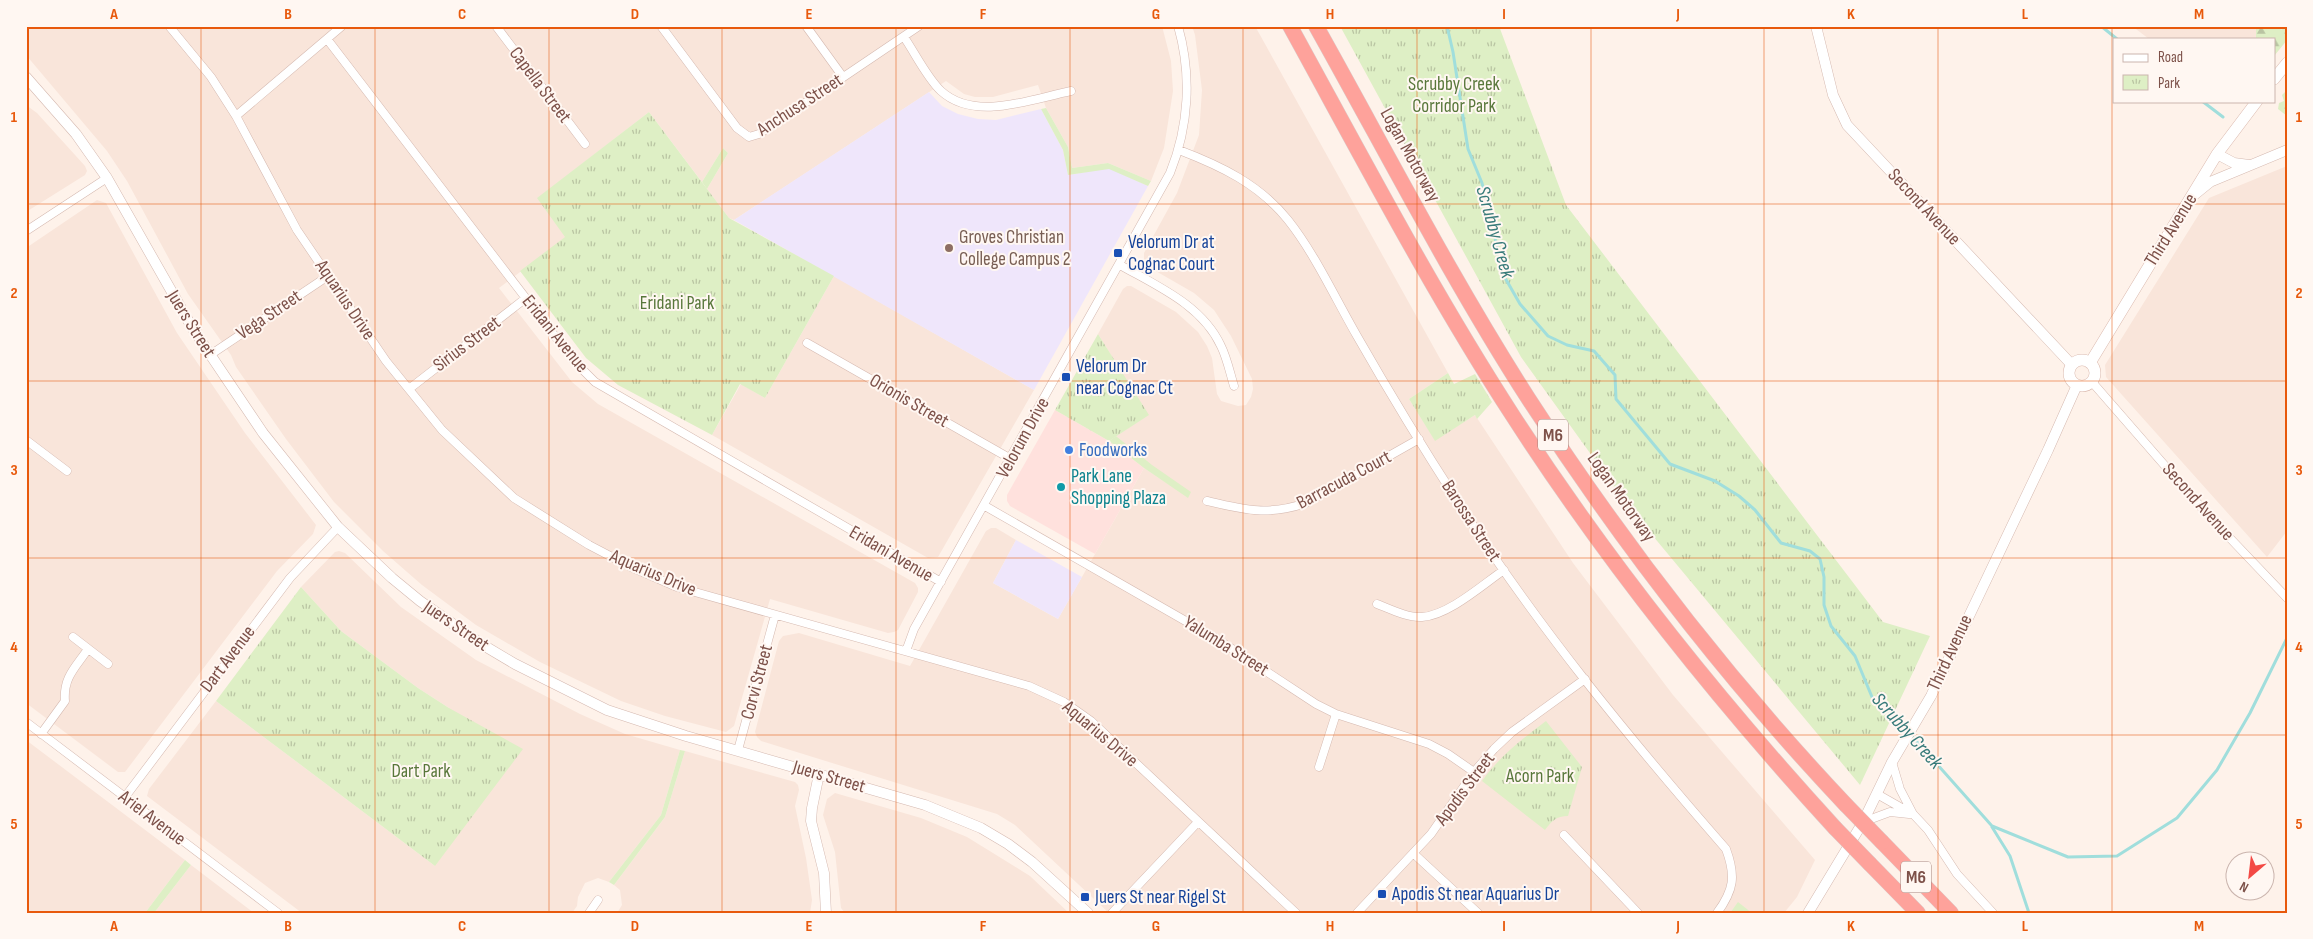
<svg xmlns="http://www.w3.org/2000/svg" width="2313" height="939" viewBox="0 0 2313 939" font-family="'Sofia Sans Condensed',sans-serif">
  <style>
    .residential { fill: #f9e5da; fill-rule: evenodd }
    .commercial { fill: #ffe1dd }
    .education { fill: #efe6fb }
    .green { fill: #deefc5 }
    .forest { fill: url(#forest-firs) }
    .park { fill: url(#park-tufts) }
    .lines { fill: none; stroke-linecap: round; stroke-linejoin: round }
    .stream { stroke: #a0dedc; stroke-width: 3 }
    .minor-casing { stroke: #d5b9b0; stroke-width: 9 }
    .tertiary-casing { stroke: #d5b9b0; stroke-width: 11 }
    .secondary-casing { stroke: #dbbaaf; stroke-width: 12 }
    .motorway-casing { stroke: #dbcecc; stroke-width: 16 }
    .minor { stroke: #fff; stroke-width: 8 }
    .tertiary { stroke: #fff; stroke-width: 10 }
    .secondary { stroke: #fff; stroke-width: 11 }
    .motorway { stroke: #fea29b; stroke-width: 15 }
    .motorway-bridge-casing { stroke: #dbcecc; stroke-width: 16; stroke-linecap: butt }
    .motorway-bridge { stroke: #fea29b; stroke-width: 15 }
    .grid { fill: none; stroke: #e8590c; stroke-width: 1; stroke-opacity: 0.55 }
    .education-dot { fill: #8d6e63; stroke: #fff7f2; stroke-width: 2 }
    .transit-dot { fill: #1a4fb4; stroke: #fff7f2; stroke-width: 2 }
    .shop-dot { fill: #3f7fe0; stroke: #fff7f2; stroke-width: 2 }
    .culture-dot { fill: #0f9aa8; stroke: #fff7f2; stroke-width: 2 }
    .labels { text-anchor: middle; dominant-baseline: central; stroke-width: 4; stroke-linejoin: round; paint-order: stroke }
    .shield { fill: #fff7f2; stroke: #a4837c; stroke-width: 1 }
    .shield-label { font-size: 18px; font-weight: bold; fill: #7d5149 }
    .park-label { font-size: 19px; fill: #58773a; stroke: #fff7f2 }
    .street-label { font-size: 19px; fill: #7d5149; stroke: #fff7f2 }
    .education-label { font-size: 19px; fill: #785e54; stroke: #fff7f2; text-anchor: start }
    .transit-label { font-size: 19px; fill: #164399; stroke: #fff7f2; text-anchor: start }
    .shop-label { font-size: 19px; fill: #366cbe; stroke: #fff7f2; text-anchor: start }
    .culture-label { font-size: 19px; fill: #0d838f; stroke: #fff7f2; text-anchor: start }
    .water-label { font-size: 20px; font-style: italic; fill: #387b7a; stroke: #fff7f2 }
    .neatline { fill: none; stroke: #e8590c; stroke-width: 2 }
    .grid-label { font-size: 16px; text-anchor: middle; font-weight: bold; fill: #e8590c }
  </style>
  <defs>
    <pattern id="forest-firs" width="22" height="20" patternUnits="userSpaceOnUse" patternTransform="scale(1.25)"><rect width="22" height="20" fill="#deefc5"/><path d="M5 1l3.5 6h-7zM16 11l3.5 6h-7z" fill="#b9c4a2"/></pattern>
    <pattern id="park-tufts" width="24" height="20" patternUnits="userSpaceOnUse" patternTransform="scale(1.25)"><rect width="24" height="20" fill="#deefc5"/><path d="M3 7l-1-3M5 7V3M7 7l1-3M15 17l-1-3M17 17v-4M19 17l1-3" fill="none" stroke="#b9c4a2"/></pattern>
  </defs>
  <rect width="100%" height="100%" fill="#fef2ea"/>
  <!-- residential -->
  <path class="residential" d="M26,26h1136l9,35 2,30 -9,57 -13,33 -43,-18 -36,5 -4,-21 -22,-39 -8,-23 -45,12h-18l-11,-3 -18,-13 -212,139 -5,-2 -22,-29 21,-36 -5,-5 -21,34 -53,-70 -111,86 28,39 -67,51 73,94 26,22 317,179 3,5v4l-20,38 -4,2 -6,1 -118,-34 -36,127 -8,6 -61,-16 -44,-15 -81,-39 -64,-37 -54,-40 -39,-34 -49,-49 -48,-63 -50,-72 -5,-12 -43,-61 -61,-113 -20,-30 -81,-96z
    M1192,26h63l193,347 -39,26 26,41 40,-25 98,148 100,132 142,165 -18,37 -13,16h-32l-14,-10 -8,10h-621l-94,-88 -18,-11 -236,-73 -4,-4 -2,-5 24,-91 4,-5 16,-3 111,33 76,-135 5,-3h5l20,12 -23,43 65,36 86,-151 44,29 -72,-61 32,-21 -50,-81 25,-45 4,-3h4l45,26 22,20 9,14 5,12 5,36 4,7 17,5 8,-1 5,-8 2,-8 -1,-10 -21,-43 -17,-26 -20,-17 -47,-27 -3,-6v-7l33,-60 22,-58 3,-45 -7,-55zM1582,767l-22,49 -7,4z
    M2132,26h155v14l-13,16v-17h-125z
    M26,105l11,8 48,53 2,5 -2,4 -59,37z
    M2287,166v365l-20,26 -161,-180 -1,-12 104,-167z
    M97,200l9,3 71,130 68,100 71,92 -3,9 -36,37 -152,201h-7l-92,-69v-455z
    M834,276l200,114 -96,167 -10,1 -216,-123 29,-51 24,14z
    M339,551l6,2 56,54 75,53 104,54 45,20 55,16 -19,65 -52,67 -11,-4 -13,5 -7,14 -1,9 -5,7h-270l-155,-117 2,-7 67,-88 219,165 14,-158 -31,-20 -77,-57 -40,-44 34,-35z
    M26,740l159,120 -40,53h-119z
    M685,751l110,31 3,3 1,5 -4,16 11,52 6,42 -2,13h-193l5,-8 -2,-15 -6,-5 51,-68z
    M835,793l86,25 46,19 63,39 39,37h-224l-4,-5 -6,-56 -12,-37 4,-16z
    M191,865l63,48h-100z"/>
  <!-- commercial -->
  <path class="commercial" d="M1055,410l54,31 35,27 -49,86 -85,-48 -3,-5v-6z"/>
  <!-- education -->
  <path class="education" d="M929,92l13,14 16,8 20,5 18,1 45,-11 22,41 5,25 41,-7 39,18 -114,204 -300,-170z
    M1016,540l66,37 -24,42 -65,-36z"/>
  <!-- green -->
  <path class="green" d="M1046,108l22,39 4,21 36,-5 43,18 -3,5 -39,-17 -41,6 -5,-25 -22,-41z
    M723,148l5,5 -21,36 -5,-7z
    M1116,436l36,29 39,27 -3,6 -44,-30 -35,-27z
    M680,750l5,1 -20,66 -51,68 -5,-3 52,-67z
    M185,860l6,5 -37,48h-9z
    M1738,902l14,11h-22z"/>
  <!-- forest -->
  <path class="forest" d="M2256,26h22l3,4 6,-4v14l-13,16v-17h-18z
    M2287,90v26l-9,-7 1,-6 5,-2 -2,-6z"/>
  <!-- park -->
  <path class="park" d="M1340,26h159l67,179 317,417 47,14 -70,149 -232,-279 -107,-149z
    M649,112l80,106 105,58 -69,122 -25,-14 -28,51 -94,-50 -32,-27 -66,-87 45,-34 -28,-39z
    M1098,334l51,81 -40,26 -54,-31z
    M1448,373l6,11 21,-10 17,28 -15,17 -2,-4 -40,26 -26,-42z
    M301,587l40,44 77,57 31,20 74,41 -88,117 -219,-165z
    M1546,721l36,46 -14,49c-12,0 -16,5 -23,14l-63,-49c18,-25 40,-42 64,-60z"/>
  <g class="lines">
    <!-- stream -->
    <path class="stream" d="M1447,26l6,26 15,97 14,34 22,93 16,28 28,32 19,9 27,6 21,24 1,24 54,65 45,17 24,15 16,14 26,33 29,8 10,8 4,18v28l7,21 24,30 17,41 24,21 96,108 76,31 49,-1 60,-38 40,-48 33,-57 37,-75
      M2101,26l16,13
      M2202,101l21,16
      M1992,827l18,29 19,57"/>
    <defs>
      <path id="minor" d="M169,26l42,51 25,39 61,114 89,131 56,69 72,68 75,47 42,22 46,20 352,99 35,16 27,19 205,192
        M496,26l89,118
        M661,26l76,102 12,9 10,-3 160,-108
        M806,26l37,51
        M904,37c11,16 23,41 37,54 34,31 90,8 130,0
        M327,39l247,322 21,21 346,200
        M236,116l106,-90
        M1179,150c42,16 80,34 109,70 27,34 47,78 69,116 32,56 66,112 101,166 78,123 172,237 268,347 10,27 8,41 -9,64
        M26,231l81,-53
        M1120,265c37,21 82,40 101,81 6,12 9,27 13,40
        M807,343l204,116
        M210,355l118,-79
        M2092,382l115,132 80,84
        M409,389l117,-91
        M26,440l41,31
        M1207,501c38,9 61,15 99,2l113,-64
        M985,506l232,133 99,65 20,10 93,30 19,10 26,18
        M1377,604c13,5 31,14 45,13 27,-2 60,-32 82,-47
        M73,637l35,27
        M906,651l8,-22 256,-456c19,-47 22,-98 8,-147
        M26,722l252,191
        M41,734l24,-33c-2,-24 11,-34 23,-52
        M738,750l37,-135
        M1892,762l8,27 13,25
        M1319,767l17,-53
        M1877,794l37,21 14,15 29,44 36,39
        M125,797l165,-219 48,-51
        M1863,822l27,-10 19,2
        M1564,835l74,78
        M1413,853l65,60
        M589,913l9,-13
        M1112,913l86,-91
        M1357,913l74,-79 43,-62 20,-23 18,-17 73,-53"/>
      <path id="tertiary" d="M1816,26l17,69 14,30 225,240
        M26,77l50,57 31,44 86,151 70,104 75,94 54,51 28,23 63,44 32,19 92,46 79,26 239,69 56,23 27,16 24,18 56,51
        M2217,154l17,9 15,2
        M2194,195l16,-13 77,-32
        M819,774l-7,34 -1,13 13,52 2,40
        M1808,913l55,-91 29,-60 39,-66 117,-246 29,-65"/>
      <path id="secondary" d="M2274,79l13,-16
        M2069 373a13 13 0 1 1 26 0a13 13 0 1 1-26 0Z
        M2090,363l127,-209 40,-53"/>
      <path id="motorway" d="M1290,26c72,131 142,265 223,390 95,147 204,283 322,412
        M1316,26c70,125 135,252 212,372 94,145 200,282 318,407
        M1882,842l69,71
        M1870,864l48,49"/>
    </defs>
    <!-- minor casing -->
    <use href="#minor" class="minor-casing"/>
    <!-- tertiary casing -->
    <use href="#tertiary" class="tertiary-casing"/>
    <!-- secondary casing -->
    <use href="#secondary" class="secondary-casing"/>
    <!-- motorway casing -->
    <use href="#motorway" class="motorway-casing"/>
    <!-- minor -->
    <use href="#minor" class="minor"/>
    <!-- tertiary -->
    <use href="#tertiary" class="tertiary"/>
    <!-- secondary -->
    <use href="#secondary" class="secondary"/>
    <!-- motorway -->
    <use href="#motorway" class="motorway"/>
    <defs>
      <path id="motorway-bridge" d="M1846,805l36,37
        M1835,828l35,36"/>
    </defs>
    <!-- motorway-bridge casing -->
    <use href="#motorway-bridge" class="motorway-bridge-casing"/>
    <!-- motorway-bridge -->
    <use href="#motorway-bridge" class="motorway-bridge"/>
  </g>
  <!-- grid -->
  <path class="grid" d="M201,26v887M375,26v887M549,26v887M722,26v887M896,26v887M1070,26v887M1243,26v887M1417,26v887M1591,26v887M1764,26v887M1938,26v887M2112,26v887M26,204h2261M26,381h2261M26,558h2261M26,735h2261"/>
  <!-- markers -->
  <circle class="education-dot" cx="949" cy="248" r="5"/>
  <g class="transit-dot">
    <rect x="1113" y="248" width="10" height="10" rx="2.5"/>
    <rect x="1061" y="372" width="10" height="10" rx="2.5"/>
    <rect x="1377" y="889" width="10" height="10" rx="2.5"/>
    <rect x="1080" y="892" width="10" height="10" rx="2.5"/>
  </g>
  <circle class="shop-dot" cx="1069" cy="450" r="5"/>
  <circle class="culture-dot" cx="1061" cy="487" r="5"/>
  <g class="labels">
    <!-- shield labels -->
    <g class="shield">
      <rect x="1538" y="419.5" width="30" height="31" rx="4"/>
      <rect x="1901" y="861.5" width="30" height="31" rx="4"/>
    </g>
    <g class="shield-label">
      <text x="1553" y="435">M6</text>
      <text x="1916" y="877">M6</text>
    </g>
    <!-- park labels -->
    <g class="park-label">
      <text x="1454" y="84">Scrubby Creek<tspan x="1454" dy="22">Corridor Park</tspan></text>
      <text x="677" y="303">Eridani Park</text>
      <text x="421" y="771">Dart Park</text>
      <text x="1540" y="776">Acorn Park</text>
    </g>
    <!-- street labels -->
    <g class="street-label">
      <text transform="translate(540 85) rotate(53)">Capella Street</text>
      <text transform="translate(800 105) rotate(-33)">Anchusa Street</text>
      <text transform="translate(1410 155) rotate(61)">Logan Motorway</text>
      <text transform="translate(1924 207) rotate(47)">Second Avenue</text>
      <text transform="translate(2171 230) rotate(-58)">Third Avenue</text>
      <text transform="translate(345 300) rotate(56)">Aquarius Drive</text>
      <text transform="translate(269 315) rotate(-34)">Vega Street</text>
      <text transform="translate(191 324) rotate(58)">Juers Street</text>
      <text transform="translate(555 334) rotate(51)">Eridani Avenue</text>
      <text transform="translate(467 344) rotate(-37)">Sirius Street</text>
      <text transform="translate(909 401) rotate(30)">Orionis Street</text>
      <text transform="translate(1023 438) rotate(-61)">Velorum Drive</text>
      <text transform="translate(1344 480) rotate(-28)">Barracuda Court</text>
      <text transform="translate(1621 497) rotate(55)">Logan Motorway</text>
      <text transform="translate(2198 502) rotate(48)">Second Avenue</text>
      <text transform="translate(1471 521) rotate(57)">Barossa Street</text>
      <text transform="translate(891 554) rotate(30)">Eridani Avenue</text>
      <text transform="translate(653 573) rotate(23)">Aquarius Drive</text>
      <text transform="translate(456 626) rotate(34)">Juers Street</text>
      <text transform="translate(1226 646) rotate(32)">Yalumba Street</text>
      <text transform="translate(1950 653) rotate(-65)">Third Avenue</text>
      <text transform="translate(228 659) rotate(-53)">Dart Avenue</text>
      <text transform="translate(757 682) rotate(-75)">Corvi Street</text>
      <text transform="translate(1100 734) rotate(40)">Aquarius Drive</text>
      <text transform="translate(829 777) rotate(16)">Juers Street</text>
      <text transform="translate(1465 789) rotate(-53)">Apodis Street</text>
      <text transform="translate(152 818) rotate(37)">Ariel Avenue</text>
    </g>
    <!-- education labels -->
    <g class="education-label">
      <text x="959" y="237">Groves Christian<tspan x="959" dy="22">College Campus 2</tspan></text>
    </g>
    <!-- transit labels -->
    <g class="transit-label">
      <text x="1128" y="242">Velorum Dr at<tspan x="1128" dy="22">Cognac Court</tspan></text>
      <text x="1076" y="366">Velorum Dr<tspan x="1076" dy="22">near Cognac Ct</tspan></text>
      <text x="1392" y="894">Apodis St near Aquarius Dr</text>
      <text x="1095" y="897">Juers St near Rigel St</text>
    </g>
    <!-- shop labels -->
    <g class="shop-label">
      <text x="1079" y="450">Foodworks</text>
    </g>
    <!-- culture labels -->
    <g class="culture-label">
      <text x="1071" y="476">Park Lane<tspan x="1071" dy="22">Shopping Plaza</tspan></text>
    </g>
    <!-- water labels -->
    <g class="water-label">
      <text transform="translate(1495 232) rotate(74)">Scrubby Creek</text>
      <text transform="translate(1907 731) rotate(48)">Scrubby Creek</text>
    </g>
  </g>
  <!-- border -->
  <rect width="2313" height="939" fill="none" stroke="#fff7f2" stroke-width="55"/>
  <!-- legend -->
  <rect x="2113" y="38" width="162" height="65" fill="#fff7f2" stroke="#cbb5ae"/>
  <rect x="2123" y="54" width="25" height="8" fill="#ffffff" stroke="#cbb5ae"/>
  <text x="2158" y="62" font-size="15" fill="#7d5149">Road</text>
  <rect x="2123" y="75" width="25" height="15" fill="url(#park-tufts)" stroke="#cbb5ae"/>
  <text x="2158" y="88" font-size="15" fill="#7d5149">Park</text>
  <!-- north arrow -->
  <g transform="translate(2250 876) rotate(208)"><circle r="24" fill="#fff7f2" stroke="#cbb5ae"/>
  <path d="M0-4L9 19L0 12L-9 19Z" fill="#f34944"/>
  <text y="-8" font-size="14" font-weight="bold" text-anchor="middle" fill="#7d5149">N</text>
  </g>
  <rect x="28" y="28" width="2258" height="884" class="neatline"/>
  <g class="grid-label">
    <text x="114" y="19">A</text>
    <text x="288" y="19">B</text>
    <text x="462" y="19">C</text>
    <text x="635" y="19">D</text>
    <text x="809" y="19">E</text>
    <text x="983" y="19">F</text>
    <text x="1156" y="19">G</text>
    <text x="1330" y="19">H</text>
    <text x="1504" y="19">I</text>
    <text x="1678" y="19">J</text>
    <text x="1851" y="19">K</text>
    <text x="2025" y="19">L</text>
    <text x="2199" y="19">M</text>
    <text x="14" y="122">1</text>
    <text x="2299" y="122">1</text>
    <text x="14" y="298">2</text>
    <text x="2299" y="298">2</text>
    <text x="14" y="475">3</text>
    <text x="2299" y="475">3</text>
    <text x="14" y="652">4</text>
    <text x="2299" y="652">4</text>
    <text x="14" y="829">5</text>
    <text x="2299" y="829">5</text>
    <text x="114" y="931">A</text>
    <text x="288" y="931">B</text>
    <text x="462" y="931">C</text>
    <text x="635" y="931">D</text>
    <text x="809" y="931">E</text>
    <text x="983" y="931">F</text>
    <text x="1156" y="931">G</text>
    <text x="1330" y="931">H</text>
    <text x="1504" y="931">I</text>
    <text x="1678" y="931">J</text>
    <text x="1851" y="931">K</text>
    <text x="2025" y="931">L</text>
    <text x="2199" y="931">M</text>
  </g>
</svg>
